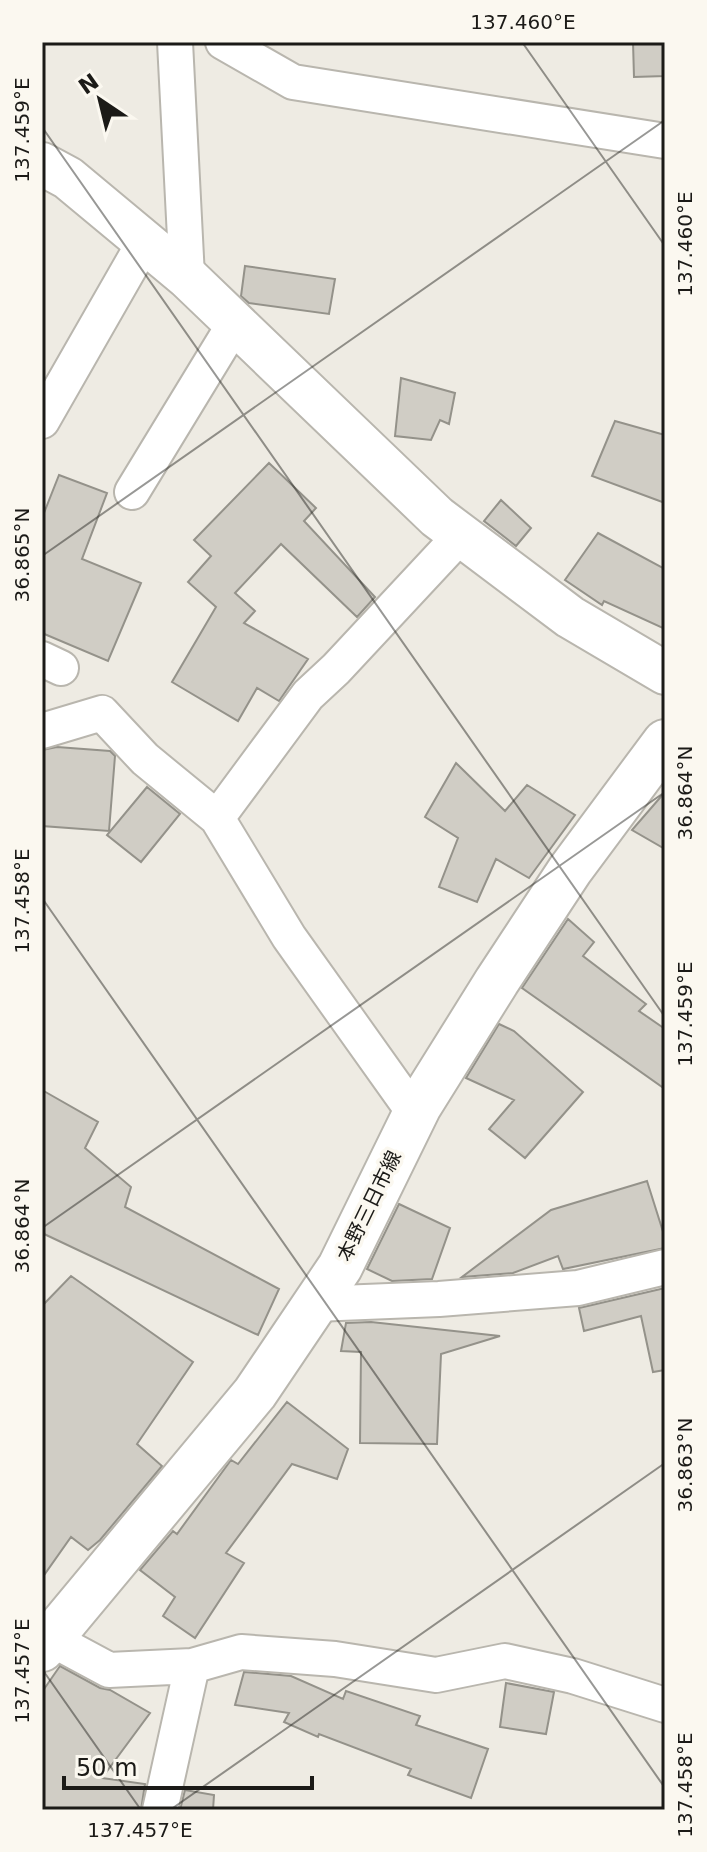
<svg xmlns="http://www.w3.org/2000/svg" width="707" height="1852" viewBox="0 0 707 1852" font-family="'DejaVu Sans','Noto Sans JP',sans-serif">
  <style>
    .building { fill: #d0cdc5; stroke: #94928a; stroke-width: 2 }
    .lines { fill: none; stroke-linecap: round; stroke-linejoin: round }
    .minor-casing { stroke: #b9b6ae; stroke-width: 38 }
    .tertiary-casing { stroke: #b9b6ae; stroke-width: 46 }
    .secondary-casing { stroke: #b9b6ae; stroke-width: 48 }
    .minor { stroke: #fff; stroke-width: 34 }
    .tertiary { stroke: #fff; stroke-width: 42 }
    .secondary { stroke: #fff; stroke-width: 44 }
    .ticks { fill: none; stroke: #1b1a17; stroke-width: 2; stroke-opacity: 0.45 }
    .labels { text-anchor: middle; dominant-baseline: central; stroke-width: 7; stroke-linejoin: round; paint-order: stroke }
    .street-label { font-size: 20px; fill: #1b1a17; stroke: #fbf8f0 }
    .neatline { fill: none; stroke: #1b1a17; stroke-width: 3 }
    .ticks-label { font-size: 20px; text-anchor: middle; fill: #1b1a17 }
  </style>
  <rect width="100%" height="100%" fill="#eeebe3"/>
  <!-- building -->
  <path class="building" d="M633,42h32v34l-31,1z
    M245,266l90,13 -6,35 -80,-11 -8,-7z
    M401,378l54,15 -6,31 -9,-4 -9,20 -36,-4z
    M615,421l50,14v68l-73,-27z
    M269,463l47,45 -12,13 71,76 -18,20 -76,-73 -46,49 20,18 -11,12 64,36 -29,42 -22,-13 -19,33 -66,-39 44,-75 -28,-25 23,-26 -17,-16z
    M59,475l48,18 -25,66 59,24 -33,78 -66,-28v-115z
    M501,500l30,28 -15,18 -32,-25z
    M598,533l67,36v60l-61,-28 -2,4 -37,-25z
    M57,747l53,4 5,5 -6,75 -67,-5v-76z
    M456,763l49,48 22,-26 48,30 -46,63 -33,-19 -19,43 -38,-15 19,-49 -33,-21z
    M147,787l33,27 -39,48 -34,-27z
    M665,792v57l-33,-19z
    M568,919l26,23 -11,14 63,48 -7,7 26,18v60l-143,-101z
    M499,1024l15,7 69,61 -58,66 -36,-29 25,-29 -48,-22z
    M42,1090l56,32 -13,26 46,39 -6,20 154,82 -21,46 -216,-102z
    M647,1181l18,57v10l-102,21 -5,-13 -45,17 -51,4 89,-67z
    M399,1204l51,24 -18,51 -40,2 -25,-12z
    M71,1276l122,86 -56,82 25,22 -62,74 -12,10 -17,-13 -29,41v-272z
    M665,1288v82l-12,2 -12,-56 -57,15 -5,-23z
    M371,1322l129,14 -59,18 -4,90 -77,-1 1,-91 -20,-1 5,-28z
    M287,1402l61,47 -11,30 -45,-15 -66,89 18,10 -49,75 -32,-22 12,-19 -35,-27 33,-39 4,3 54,-74 7,4z
    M60,1666l40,22 10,2 40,23 -48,65 43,6 -4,26h-99v-118z
    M244,1672l47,4 52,23 3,-8 74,25 -4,9 72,24 -17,49 -63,-23 3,-6 -92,-35 -1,3 -34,-15 5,-9 -54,-8z
    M506,1683l48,9 -8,42 -46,-7z
    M185,1790l29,5 -1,15h-33z"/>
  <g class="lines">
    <defs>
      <path id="minor" d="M175,42l12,235
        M223,42l70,40 372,59
        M42,421l103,-180
        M132,492l103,-169
        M42,659l19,9
        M42,731l60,-18 43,46 72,59 91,-123 28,-26 125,-134
        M217,818l72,119 126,177
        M315,1304l124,-5 139,-11 87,-21
        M42,1634l67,36 83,-4 49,-14 94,7 101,16 69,-14 68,15 92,29
        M160,1810l32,-144"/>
      <path id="tertiary" d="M42,164l26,14 119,99 250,240 133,100 95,56"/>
      <path id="secondary" d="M42,1649l213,-256 85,-126 79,-161 78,-125 73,-111 95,-128"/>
    </defs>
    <!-- minor casing -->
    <use href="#minor" class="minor-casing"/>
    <!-- tertiary casing -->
    <use href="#tertiary" class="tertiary-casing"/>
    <!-- secondary casing -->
    <use href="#secondary" class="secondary-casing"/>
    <!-- minor -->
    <use href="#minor" class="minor"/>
    <!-- tertiary -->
    <use href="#tertiary" class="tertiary"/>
    <!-- secondary -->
    <use href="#secondary" class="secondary"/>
  </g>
  <!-- ticks -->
  <path class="ticks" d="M522,42l143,204M42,127l623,890M42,556l623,-436M42,898l623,890M42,1228l623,-436M42,1669l99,141M170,1810l495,-347"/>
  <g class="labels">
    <!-- street labels -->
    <g class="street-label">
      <text transform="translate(369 1206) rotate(-64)">本野三日市線</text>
    </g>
  </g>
  <!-- border -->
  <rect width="707" height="1852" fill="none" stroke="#fbf8f0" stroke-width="88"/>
  <!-- north arrow -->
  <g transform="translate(100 100) rotate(325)" stroke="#fbf8f0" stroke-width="6" paint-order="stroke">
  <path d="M0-6L14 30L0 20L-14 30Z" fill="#1b1a17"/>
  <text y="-12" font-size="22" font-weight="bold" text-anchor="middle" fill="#1b1a17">N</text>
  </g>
  <!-- scale -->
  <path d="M64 1776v12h248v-12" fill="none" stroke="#1b1a17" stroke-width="4"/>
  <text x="76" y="1776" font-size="24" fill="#1b1a17" stroke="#fbf8f0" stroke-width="6" paint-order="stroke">50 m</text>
  <rect x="44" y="44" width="619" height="1764" class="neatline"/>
  <g class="ticks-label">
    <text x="523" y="29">137.460°E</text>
    <text transform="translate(22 130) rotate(-90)" y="7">137.459°E</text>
    <text transform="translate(685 244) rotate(-90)" y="7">137.460°E</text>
    <text transform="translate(22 555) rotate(-90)" y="7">36.865°N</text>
    <text transform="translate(685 793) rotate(-90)" y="7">36.864°N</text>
    <text transform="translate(22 901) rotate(-90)" y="7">137.458°E</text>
    <text transform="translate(685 1014) rotate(-90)" y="7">137.459°E</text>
    <text transform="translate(22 1226) rotate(-90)" y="7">36.864°N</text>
    <text transform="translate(685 1465) rotate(-90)" y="7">36.863°N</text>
    <text transform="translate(22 1671) rotate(-90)" y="7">137.457°E</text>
    <text transform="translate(685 1785) rotate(-90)" y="7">137.458°E</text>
    <text x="140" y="1837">137.457°E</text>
  </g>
</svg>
